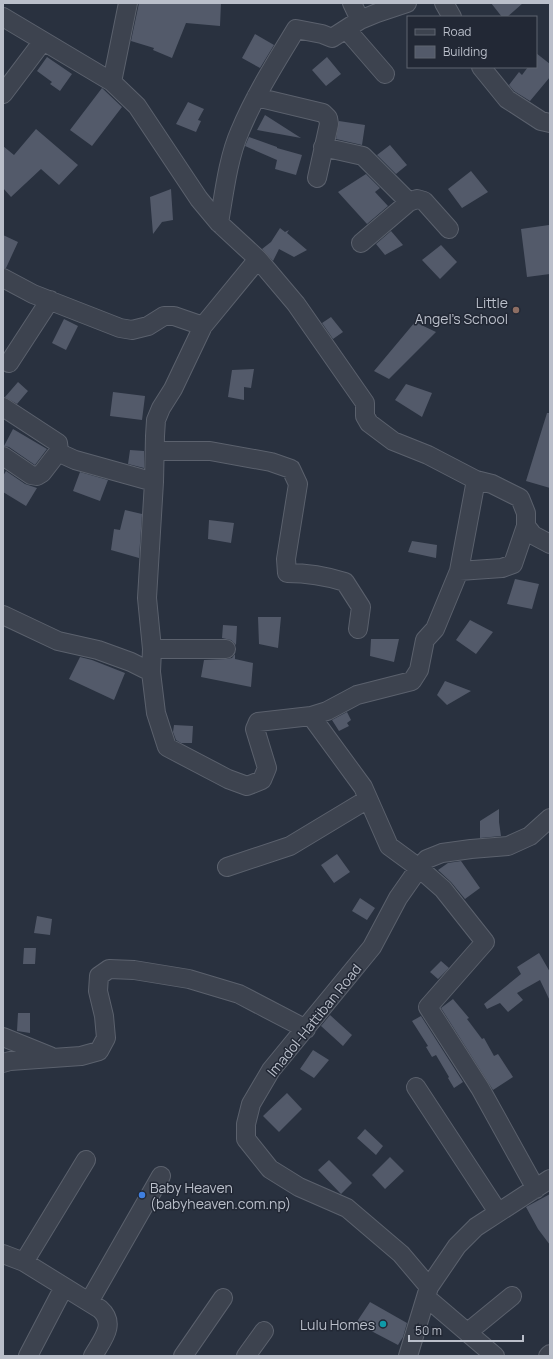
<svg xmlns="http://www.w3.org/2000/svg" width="553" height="1359" viewBox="0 0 553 1359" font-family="Manrope,sans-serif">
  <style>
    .building { fill: #535a6a }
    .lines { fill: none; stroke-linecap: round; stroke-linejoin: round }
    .minor-casing { stroke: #5b616d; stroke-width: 20 }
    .minor { stroke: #3d434f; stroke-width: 18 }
    .education-dot { fill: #8d6e63; stroke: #222835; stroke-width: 1.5 }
    .shop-dot { fill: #3f7fe0; stroke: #222835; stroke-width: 1.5 }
    .culture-dot { fill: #0f9aa8; stroke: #222835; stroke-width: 1.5 }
    .labels { text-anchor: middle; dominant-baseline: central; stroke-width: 3; stroke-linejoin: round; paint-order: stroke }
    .poi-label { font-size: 14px; fill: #babfca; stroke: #222835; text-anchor: end }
    .street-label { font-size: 14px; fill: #babfca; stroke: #222835 }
  </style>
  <rect width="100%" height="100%" fill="#29313f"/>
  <!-- building -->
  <path class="building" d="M139,3h82l-1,23 -34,-3 -14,35 -19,-8 1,-2 -23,-7z
    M491,3h32l-16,14h-5z
    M255,34l19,11 -14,23 -18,-10z
    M536,53l14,11v13l-20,24 -16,-10 -5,-6 10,-13 3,3 6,-8h8z
    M47,57l25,17 -12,17 -10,-7 2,-2 -15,-11z
    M327,57l14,17 -15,12 -14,-16z
    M102,88l20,19 -30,39 -22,-16z
    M188,102l16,7 -6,11 3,1 -5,11 -20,-8z
    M265,115l36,23 -44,-8z
    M339,121l26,4 -3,20 -26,-6z
    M36,129l42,36 -19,20 -18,-16 -30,28 -8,-9v-42l11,9z
    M249,137l28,10v1l25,7 -6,20 -21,-6 2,-9 -32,-14z
    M390,145l17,20 -11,9 -19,-19z
    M471,171l17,21 -26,16 -14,-19z
    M366,174l14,14 -5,4 13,14 -21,18 -29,-32z
    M171,189l2,31 -11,2 -9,12 -3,-37z
    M549,225l1,49 -23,3 -6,-48z
    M280,228l5,4 4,-2 -2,3 20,17 -13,7 -15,-8 -6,12 -11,-12 9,-7z
    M391,231l12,14 -18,10 -9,-11z
    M3,235l15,7 -12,26h-3z
    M441,245l16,17 -17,17 -18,-19z
    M331,317l12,15 -10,7 -11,-16z
    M64,319l14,7 -12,24 -14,-7z
    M415,322l21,10 -47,47 -15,-8z
    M254,369l-3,19 -7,-1v13l-16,-3 4,-27z
    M18,382l10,9 -11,13 -12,-7z
    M406,384l26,9 -10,24 -27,-17z
    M113,392l32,4 -3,24 -32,-4z
    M547,413h3v75l-24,-7z
    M13,429l34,20 -12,16 -26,-18 -5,-1z
    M130,450l14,1v17l-16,-4z
    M6,471l19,13 12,4 -11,18 -23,-14v-16z
    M80,472l28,8 -8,21 -27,-10z
    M125,510l17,4 -3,44 -28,-8 3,-21 6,1z
    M209,520l25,3 -3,20 -23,-4z
    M412,541l25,4 -1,13 -28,-6z
    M515,579l24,5 -7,25 -25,-5z
    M258,617h23l-3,31 -19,-4z
    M470,620l23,12 -17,22 -20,-14z
    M223,625l14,1 -1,19 -5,-5 -9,-2z
    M371,639h28l-5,23 -24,-6z
    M235,654v5l18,4 -2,24 -50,-10 3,-17 22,-1 6,-1z
    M80,657l12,3 33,13 -11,27 -45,-21z
    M445,681l26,10 -24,14 -10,-10z
    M347,712l4,8 -4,3 2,3 -10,5 -7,-11z
    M174,725l19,1 -1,17h-11l-5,-3 -3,-8z
    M499,809v13l2,14 -21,2v-17z
    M337,854l13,18 -16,11 -13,-18z
    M461,861l19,27 -15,11 -14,-17 -13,-12 10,-7z
    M360,898l15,10 -8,12 -15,-9z
    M37,916l15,3 -2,16 -16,-2z
    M24,948h12l-1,16h-12z
    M539,953l11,19v29l-10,-21 -23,13 6,7 -15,12 -8,-9 -13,6 -3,-5 37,-30 -4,-7z
    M441,961l8,7 -11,11 -8,-7z
    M453,999l16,19 -2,1 15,20 2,-1 10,18 4,-2 15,23 -20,13 -52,-82z
    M18,1013h12v20l-13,-2z
    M330,1015l22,20 -9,11 -22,-20z
    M421,1016l42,66 -9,6 -6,-10 1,-1 -13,-22 -4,2 -6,-10 2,-1 -16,-25z
    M313,1050l16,10 -15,18 -14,-9z
    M287,1093l15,16 -23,23 -16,-16z
    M365,1129l18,17 -7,9 -19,-17z
    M390,1157l14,14 -19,18 -13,-14z
    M329,1160l23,23 -11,11 -23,-24z
    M550,1194v51l-12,-16 -12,-22z
    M370,1302l37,21 -4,14 -5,8 -42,-22z"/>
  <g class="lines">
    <defs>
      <path id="minor" d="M352,3l8,17
        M444,3l8,14
        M3,17l109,65 25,24 62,93 20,24 39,36 -55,67 -30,63 -12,19 -5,12 -1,16 -1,46 -7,116 5,51 -1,23 5,41 11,34 61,32 19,7 15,-6 5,-12 -12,-39 3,-7 53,-6 16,-5 30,-16 55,-14 7,-11 6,-30 10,-11 24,-58 17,-91
        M346,29l39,45
        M481,67l26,32 34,22 9,2
        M112,82l16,-79
        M3,94l40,-53
        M256,97l67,16 5,5 1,6 -12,54
        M323,147l40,9 46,46 8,-3 7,2 25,28
        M219,223c5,-29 9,-65 21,-92 15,-36 36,-69 56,-102l26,5 10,4 28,-18 17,-7 30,-10
        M361,243l48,-41
        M258,259l38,45 69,99v13l4,7 24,18 35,14 48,25 16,4 28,14 6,15v13l7,9 17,9
        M3,278l30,16 87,34 12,2 16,-4 16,-10h10l29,10
        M9,363l41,-63
        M3,407l55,36 1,8 5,4 11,5 79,22
        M155,451h55l61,11 20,7 7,15 -12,75 1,14c21,0 39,3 58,9l16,25 -3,22
        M3,456l28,19 6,1 5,-3 17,-22
        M459,571l43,-3 11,-4 13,-38
        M3,615l55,26 40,9 33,12 20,10
        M152,649h74
        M311,716l52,71 26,59 30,22 24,21 42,53 -57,65 52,81 56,101
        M227,867l63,-21 78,-47
        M3,1037l47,19
        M3,1063l7,-2 71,-5 18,-5 7,-13 -2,-22 -6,-25 1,-15 10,-7 25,1 55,9 50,15 67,35
        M416,1087l82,125
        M3,1254l21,8 76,47c17,15 2,31 -7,47
        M24,1262l62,-102
        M429,1287l28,-41 19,-19 74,-48
        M427,1298l68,58
        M89,1302l72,-126
        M468,1332l44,-36
        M28,1356l36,-69
        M183,1356l40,-58
        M246,1356l18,-25
        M408,1356l21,-69 -28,-33 -54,-46 -48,-21 -29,-18 -24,-30v-15l5,-20 20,-34 101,-123 26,-49 21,-30 8,-9 15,-6 29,-4 37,-3 22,-10 20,-18
        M548,1356l2,-2"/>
    </defs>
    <!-- minor casing -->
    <use href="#minor" class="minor-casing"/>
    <!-- minor -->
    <use href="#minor" class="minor"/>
  </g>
  <!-- markers -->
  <circle class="education-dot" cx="516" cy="310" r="4"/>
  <circle class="shop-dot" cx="142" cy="1195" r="4"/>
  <circle class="culture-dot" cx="383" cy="1324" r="4"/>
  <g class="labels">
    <!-- poi labels -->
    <g class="poi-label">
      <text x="508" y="302">Little<tspan x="508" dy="16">Angel's School</tspan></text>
      <text x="150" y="1187" text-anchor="start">Baby Heaven<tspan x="150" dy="16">(babyheaven.com.np)</tspan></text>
      <text x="375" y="1324">Lulu Homes</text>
    </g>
    <!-- street labels -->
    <g class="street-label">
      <text transform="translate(314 1020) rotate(-51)">Imadol-Hattiban Road</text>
    </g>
  </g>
  <!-- border -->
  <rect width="553" height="1359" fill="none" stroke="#babfca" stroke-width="8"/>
  <!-- legend -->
  <rect x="407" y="16" width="130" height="52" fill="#222835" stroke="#5f6471"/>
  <rect x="415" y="29" width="20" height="6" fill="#3d434f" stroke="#5f6471"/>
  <text x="443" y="36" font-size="12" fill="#babfca">Road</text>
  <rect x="415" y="46" width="20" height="12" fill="#535a6a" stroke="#5f6471"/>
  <text x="443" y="56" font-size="12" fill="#babfca">Building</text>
  <!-- scale -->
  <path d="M409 1335v6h114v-6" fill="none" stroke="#babfca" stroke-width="2"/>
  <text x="415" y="1335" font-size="12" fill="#babfca" stroke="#222835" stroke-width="3" paint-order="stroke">50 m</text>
</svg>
